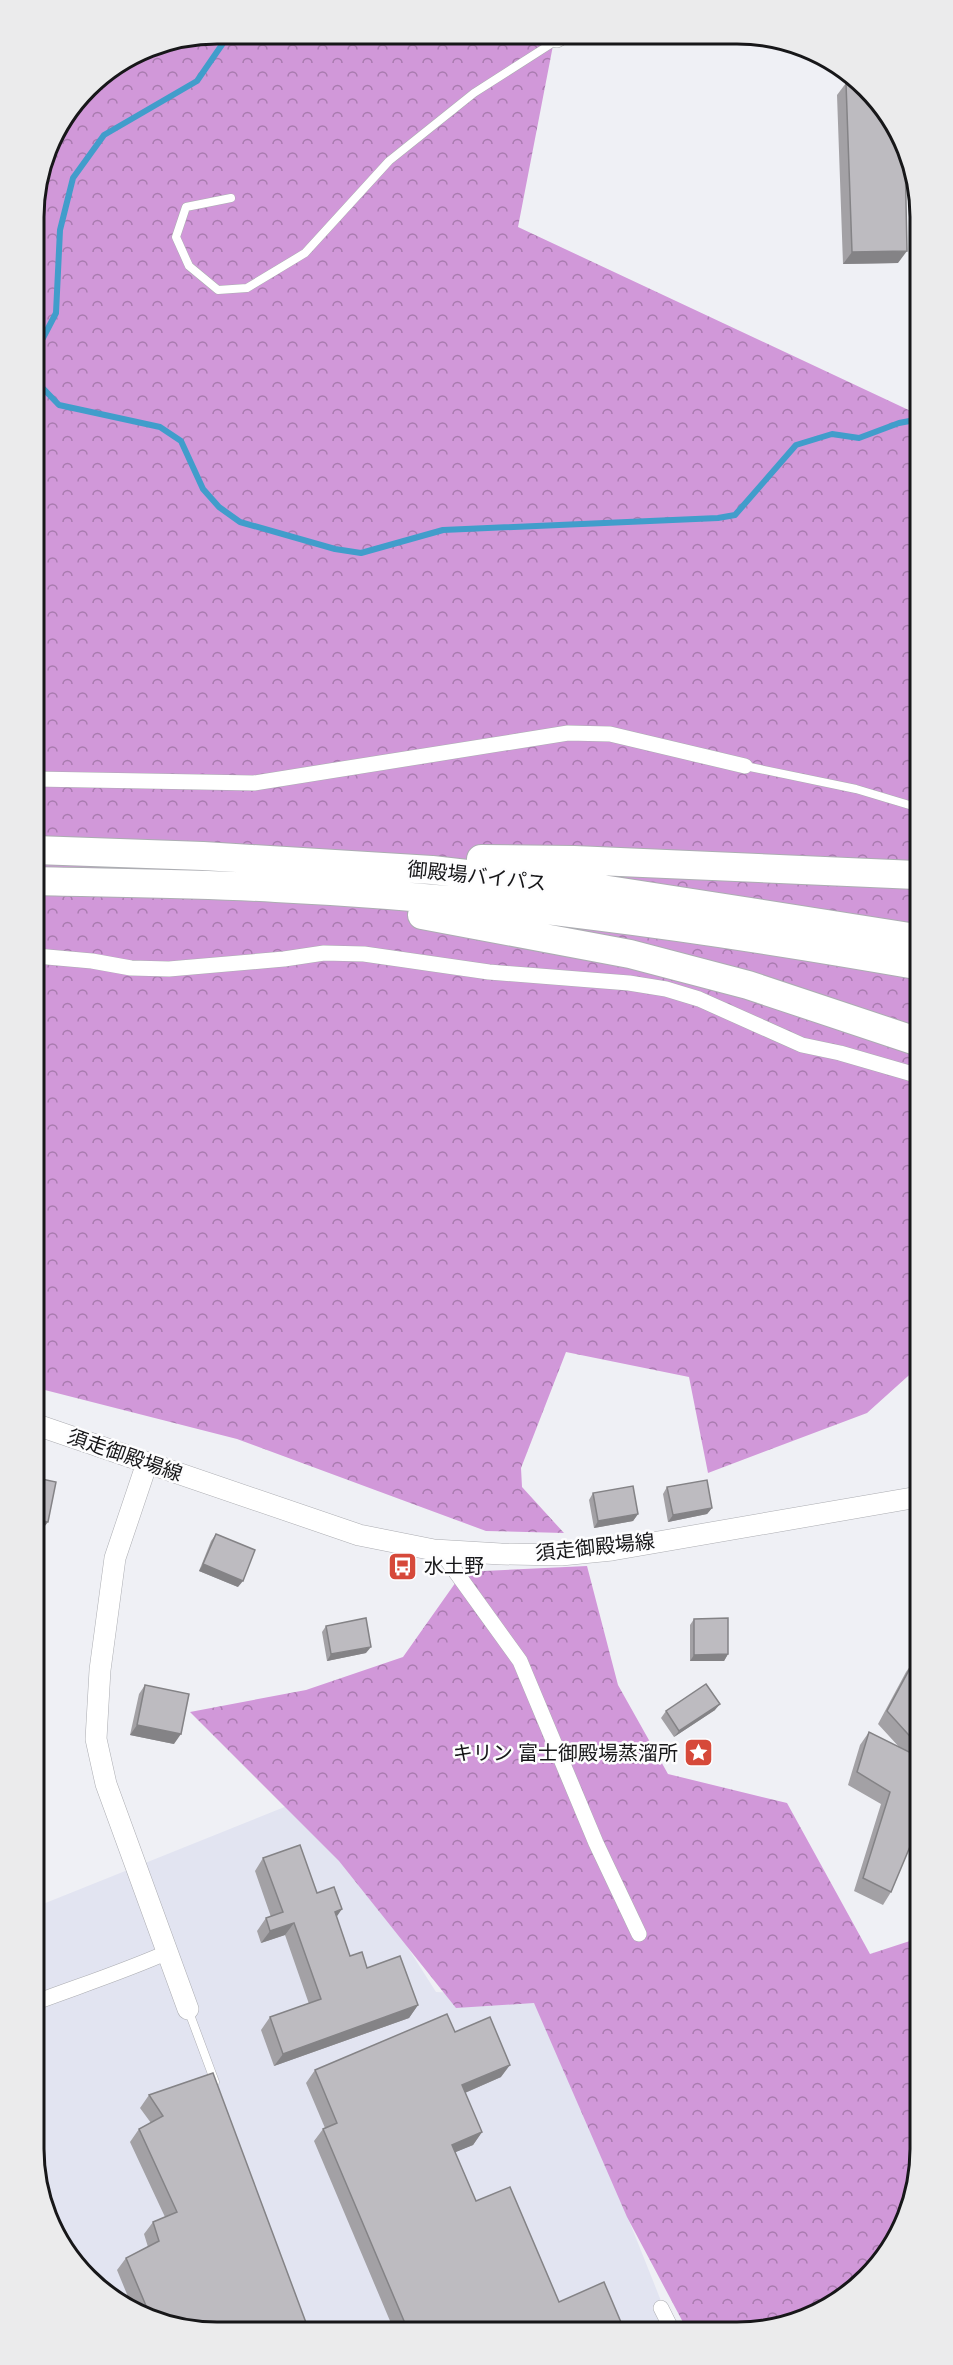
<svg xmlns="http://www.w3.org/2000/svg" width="953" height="2365" viewBox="0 0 953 2365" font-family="'Space Grotesk','Noto Sans JP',sans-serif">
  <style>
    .built { fill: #e2e4f1 }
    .forest { fill: url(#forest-crowns) }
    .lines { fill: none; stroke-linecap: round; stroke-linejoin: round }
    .stream { stroke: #419dcb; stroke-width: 6 }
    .lane-casing { stroke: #acadb2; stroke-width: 9 }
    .street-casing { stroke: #acadb2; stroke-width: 16 }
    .secondary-casing { stroke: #acadb2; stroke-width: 22 }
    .highway-casing { stroke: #acadb2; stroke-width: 30 }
    .lane { stroke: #fff; stroke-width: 8 }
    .street { stroke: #fff; stroke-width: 15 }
    .secondary { stroke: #fff; stroke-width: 21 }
    .highway { stroke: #fff; stroke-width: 28 }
    .wall { fill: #a3a1a5 }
    .shaded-wall { fill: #848386 }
    .building { fill: #bdbbc0; stroke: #848386; stroke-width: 1.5 }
    .labels { text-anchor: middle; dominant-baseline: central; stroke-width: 5; stroke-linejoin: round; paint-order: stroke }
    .street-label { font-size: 20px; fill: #171719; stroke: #fdfdfe }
    .poi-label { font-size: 20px; fill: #171719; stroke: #fdfdfe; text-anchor: start }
    .rim { fill: none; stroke: #171719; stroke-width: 3 }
  </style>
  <defs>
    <pattern id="forest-crowns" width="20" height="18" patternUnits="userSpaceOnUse" patternTransform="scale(1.5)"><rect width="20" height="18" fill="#d198d9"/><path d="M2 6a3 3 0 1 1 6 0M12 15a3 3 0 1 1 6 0" fill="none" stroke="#a97baf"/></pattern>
  </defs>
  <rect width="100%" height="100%" fill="#eff0f5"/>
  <!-- built -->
  <path class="built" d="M312,1796l124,196 104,5 131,329 -490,3 -86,-43 -37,-46 -19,-44 -1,-290z"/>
  <!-- forest -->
  <path class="forest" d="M217,33l338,2 -37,192 397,186 2,955 -50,45 -159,60 -19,-96 -123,-25 -45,116 1,19 42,46 -78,-2 -249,-92 -200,-51 -4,-1184 19,-69 43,-56 52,-32z
    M587,1566l31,119 50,89 119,29 83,151 49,-16 1,222 -14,58 -31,51 -37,32 -54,25h-99l-58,-109 -93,-214 -78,5 -117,-147 -149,-149 116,-22 97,-33 60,-85z"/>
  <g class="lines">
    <!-- stream -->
    <path class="stream" d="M34,344l9,-6 13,-25 4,-83 13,-52 31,-43 93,-54 33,-48
      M34,379l25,26 101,22 21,14 22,48 16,18 21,15 95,27 26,4 82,-23 275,-12 17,-3 61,-70 36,-11 27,4 40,-15 16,-3"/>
    <defs>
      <path id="lane" d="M231,198l-45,9 -10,30 13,29 29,24 29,-2 58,-35 84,-92 85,-68 83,-53
        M745,766l111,23 60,18
        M189,2012l26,70
        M39,2195l19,46"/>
      <path id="street" d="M557,40l9,-5
        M35,779l219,4 314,-50 42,1 135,32
        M36,956l56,5 39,7 38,1 115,-10 40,-6 40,1 125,18 140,11 37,6 33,10 103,46 38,8 76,22
        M440,1550l80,111 76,182 43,91
        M39,2001c43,-16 86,-30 129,-49
        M661,2308l9,18"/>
      <path id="secondary" d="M37,1425l322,110 75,15 67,4 60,1 51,-5 306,-53
        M147,1463l-32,95 -15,112 -4,69 10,45 82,225"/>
      <path id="highway" d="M35,850l168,6 229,14 170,19 314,49
        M481,859l93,1 342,15
        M35,881c81,2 161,2 241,7 215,10 429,40 640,77
        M422,915l208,39 118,31 168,56"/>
    </defs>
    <!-- lane casing -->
    <use href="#lane" class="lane-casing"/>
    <!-- street casing -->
    <use href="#street" class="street-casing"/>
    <!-- secondary casing -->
    <use href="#secondary" class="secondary-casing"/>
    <!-- highway casing -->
    <use href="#highway" class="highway-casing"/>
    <!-- lane -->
    <use href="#lane" class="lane"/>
    <!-- street -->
    <use href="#street" class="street"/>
    <!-- secondary -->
    <use href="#secondary" class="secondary"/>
    <!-- highway -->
    <use href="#highway" class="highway"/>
  </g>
  <!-- wall -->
  <path class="wall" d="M846,83l52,180 -55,1 -6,-169z
    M667,1487l45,21 -5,6 -39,8 -5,-28z
    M593,1493l45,21 -5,7 -39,7 -5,-28z
    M216,1534l22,53 -39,-16 12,-30z
    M694,1619l34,35 -4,7h-34v-36z
    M326,1626l40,27 -39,8 -5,-29z
    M915,1659l4,166 -28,67 -8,13 -29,-14 27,-87 -33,-19 12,-40 9,-13 31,16 -22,-24 28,-52z
    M145,1685l29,59 -44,-9 9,-41z
    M715,1710l-41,27 -13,-19 5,-7z
    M263,1858l54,35 19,24 14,39 68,49 -9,13 -135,48 -13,-36 9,-13 39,-13 -24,-69 -24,8 -4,-12 9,-13 5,-1 -16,-46z
    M455,2032l46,45 -36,16 17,39 -9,13 -18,7 21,49 83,101 64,25 -230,1 -79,-187 9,-12 2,-1 -19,-45 9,-13z
    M213,2073l-32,256 -50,-25 -14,-34 9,-12 22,-11 -4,-13 9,-12 12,-5 -35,-75 9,-13 12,-6 -11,-15 9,-13z"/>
  <!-- shaded-wall -->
  <path class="shaded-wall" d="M907,251l-9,12 -55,1 9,-12z
    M712,1508l-5,6 -39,8 5,-7z
    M638,1514l-5,7 -39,7 4,-7z
    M37,1520l11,2 -7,9h-4z
    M203,1564l40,17 -5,6 -39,-16z
    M371,1647l-5,6 -39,8 4,-7z
    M728,1654l-4,7h-34l4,-6z
    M720,1704l-5,6 -41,27 5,-6z
    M137,1725l44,9 -7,10 -44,-9z
    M342,1909l-9,13 2,-10z
    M294,1923l-9,12 -24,8 9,-12z
    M418,2005l-9,13 -135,48 9,-12z
    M510,2065l-9,12 -48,21 9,-13z
    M482,2132l-9,13 -29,12 8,-12z"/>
  <!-- building -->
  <path class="building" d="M846,83l16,1 4,3 39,67 2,97 -55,1z
    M37,1478l19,4 -8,40 -11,-2z
    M707,1480l5,28 -39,7 -6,-28z
    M633,1486l5,28 -40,7 -5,-28z
    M216,1534l39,16 -12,31 -40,-17z
    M366,1618l5,29 -40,7 -5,-28z
    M728,1618v36l-34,1v-36z
    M915,1659l3,1 1,165 -28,67 -28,-14 27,-86 -33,-20 12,-40 44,22 3,-11 -29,-32z
    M706,1684l14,20 -41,27 -13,-20z
    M145,1685l44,9 -8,40 -44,-9z
    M300,1845l17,48 17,-6 8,22 -7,3 15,44 12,-4 5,16 33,-12 18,49 -135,49 -13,-37 51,-18 -27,-76 -24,8 -4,-13 17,-6 -20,-54z
    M447,2014l8,18 35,-15 20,48 -48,20 20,47 -30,13 24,56 34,-14 49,115 45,-20 19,45 -216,1 -84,-199 14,-6 -22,-53z
    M213,2073l95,255 -127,1 -32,-16 -23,-55 33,-17 -6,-19 24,-10 -38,-83 24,-13 -14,-21z"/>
  <!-- icons -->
  <defs>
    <symbol id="bus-square" viewBox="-11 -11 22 22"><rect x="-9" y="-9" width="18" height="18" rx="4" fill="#d6493a" stroke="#fdfdfe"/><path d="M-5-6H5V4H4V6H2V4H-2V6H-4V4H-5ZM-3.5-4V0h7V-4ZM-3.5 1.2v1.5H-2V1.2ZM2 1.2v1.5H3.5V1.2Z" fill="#fff"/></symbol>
    <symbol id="sight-square" viewBox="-11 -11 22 22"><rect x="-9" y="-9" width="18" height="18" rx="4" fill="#d6493a" stroke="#fdfdfe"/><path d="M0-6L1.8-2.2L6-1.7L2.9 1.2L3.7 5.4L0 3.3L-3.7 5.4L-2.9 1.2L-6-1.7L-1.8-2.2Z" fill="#fff"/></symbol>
  </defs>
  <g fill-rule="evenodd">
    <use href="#bus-square" x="386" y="1550" width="33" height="33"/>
    <use href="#sight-square" x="682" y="1736" width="33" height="33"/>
  </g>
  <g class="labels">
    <!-- street labels -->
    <g class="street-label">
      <text transform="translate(477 876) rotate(6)">御殿場バイパス</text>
      <text transform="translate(125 1455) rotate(19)">須走御殿場線</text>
      <text transform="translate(595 1547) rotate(-6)">須走御殿場線</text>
    </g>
    <!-- poi labels -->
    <g class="poi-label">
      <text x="424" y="1566">水土野</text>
      <text x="678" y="1753" text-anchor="end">キリン 富士御殿場蒸溜所</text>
    </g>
  </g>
  <!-- crop -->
  <path d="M0 0H953V2365H0ZM217 44H737A173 173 0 0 1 910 217V2149A173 173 0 0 1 737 2322H217A173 173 0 0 1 44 2149V217A173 173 0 0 1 217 44Z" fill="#ebebec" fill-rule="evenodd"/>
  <path class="rim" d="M217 44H737A173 173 0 0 1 910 217V2149A173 173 0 0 1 737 2322H217A173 173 0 0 1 44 2149V217A173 173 0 0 1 217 44Z"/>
</svg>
